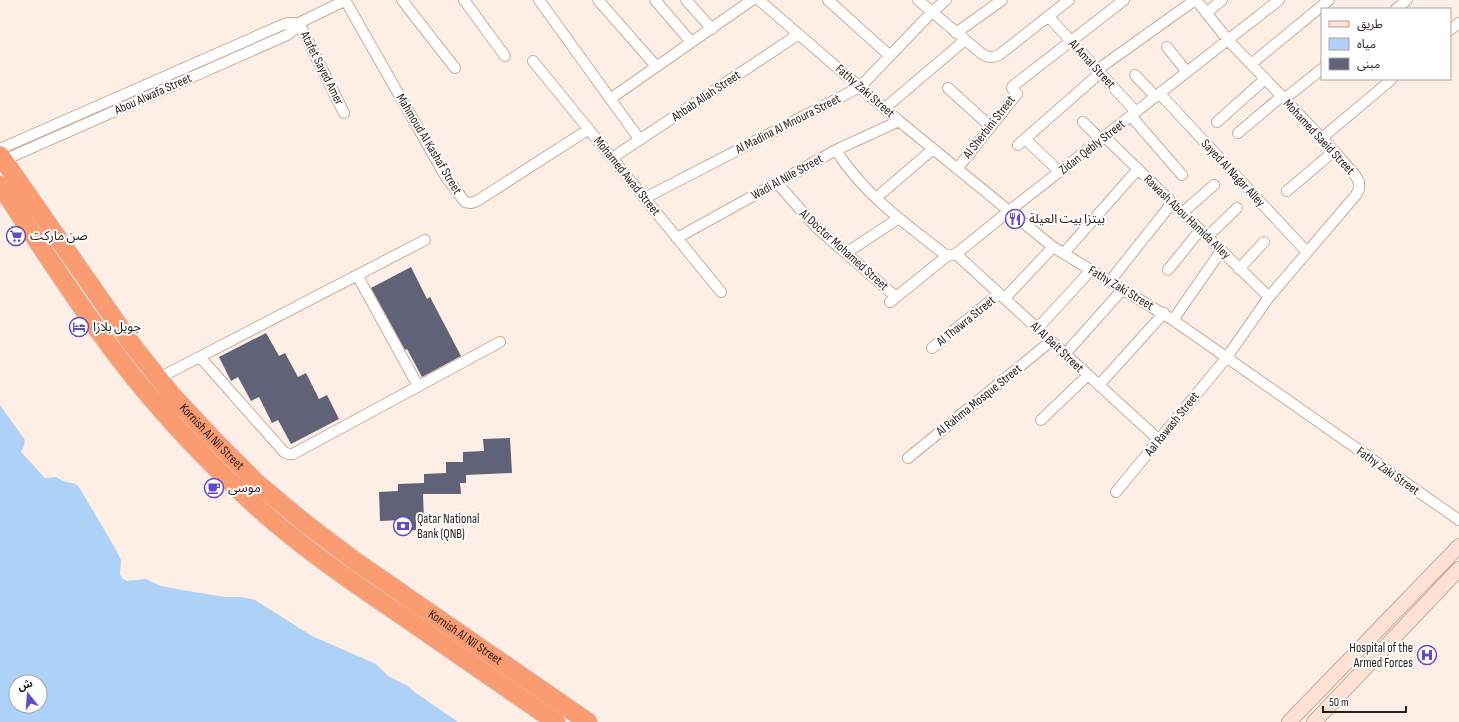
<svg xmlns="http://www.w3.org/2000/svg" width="1459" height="722" viewBox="0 0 1459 722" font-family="'Sofia Sans Condensed','Noto Sans Arabic',sans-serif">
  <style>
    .water { fill: #aed1f8; fill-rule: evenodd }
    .building { fill: #606278 }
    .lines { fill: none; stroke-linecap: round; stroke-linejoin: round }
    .street-casing { stroke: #c6aea0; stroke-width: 12 }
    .secondary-casing { stroke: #c6aea0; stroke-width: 16 }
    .highway-casing { stroke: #d4d2d1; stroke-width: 20 }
    .street { stroke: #fff; stroke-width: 10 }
    .secondary { stroke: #fee1d4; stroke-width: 14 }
    .highway { stroke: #fa9b71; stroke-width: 18 }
    .labels { text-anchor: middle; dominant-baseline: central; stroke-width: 4; stroke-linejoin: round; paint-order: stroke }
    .street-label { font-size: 13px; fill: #271e19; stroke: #fff }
    .poi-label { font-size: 13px; fill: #271e19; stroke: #fff; text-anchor: start }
  </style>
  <rect width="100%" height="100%" fill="#feefe6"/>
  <!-- water -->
  <path class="water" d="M0,405l25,35 -1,6 -3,6 24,26 11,-1 7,4 13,3 3,3 36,61 6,12 -1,14 3,5 4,2 19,-2 15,7 27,5 37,6h17l13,3 57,36 64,28 12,12 18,9 10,8 42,29h-458zM16,682h24v24h-24z"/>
  <!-- building -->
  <path class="building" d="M411,267l16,32 3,-2 31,59 -39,21 -15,-28 -2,1 -34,-62z
    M266,333l13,23 6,-3 13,24 8,-4 13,26 8,-4 12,24 -48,25 -13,-24 -6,3 -13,-26 -8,4 -13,-24 -7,4 -12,-24z
    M510,438l2,35 -46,2v8h-6l1,11h-38l1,28h-8v8l-14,1v-11l-22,1 -1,-29 19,-1v-7l26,-1v-9l22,-1v-11h17v-10l21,-1 -1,-12z"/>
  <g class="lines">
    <defs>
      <path id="street" d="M345,0l101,177 19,25 6,1 6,-2 112,-72
        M402,0l53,68
        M464,0l41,56
        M539,0l101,140
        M598,0l58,66
        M655,0l36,42
        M686,0l26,29
        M759,0l140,121 154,126 120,73 286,200
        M828,0l62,56
        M918,0l64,54c7,4 11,4 17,1l70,-55
        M1396,9l11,-9
        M1206,13l16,-13
        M1048,16l88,96
        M299,23l45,90
        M1450,30l9,-7
        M956,33l46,-33
        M1167,47l20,25
        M533,61l188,231
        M1251,64l78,-64
        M1097,70l98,-70
        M1135,75l21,22
        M948,88l43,39
        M1160,94l146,157
        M610,99l142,-99
        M1284,99l38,-30
        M885,108l80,-68
        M1131,116l51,59
        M1083,122l18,18
        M1217,122l48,-43
        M1238,133l44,-37
        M1105,137l164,160
        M1322,138l70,-59
        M1025,139l35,33
        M1018,145l82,-72
        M0,149l282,-124 6,-2h11
        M836,150c27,44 71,75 111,106
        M612,158l187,-124
        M4,160l283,-125 9,-7 3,-5 47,-23
        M957,169l59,-74 1,-1 -5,-6 1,-2 111,-86
        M777,183l39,44 80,70
        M1287,191l47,-40
        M645,198l215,-111 72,-75 14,-12
        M876,198l57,-49
        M1182,213l32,-28
        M1207,237l30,-29
        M677,238l159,-88 63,-29
        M846,253l53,-35
        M1064,253l74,-84
        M956,254l203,186
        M1239,269l25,-27
        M1168,270l32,-40
        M357,275l61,111
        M1110,281l62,-78
        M1005,298l48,-51
        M890,302l57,-46 9,-2 53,-43 270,-211
        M1173,320l48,-69
        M1037,329l54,-59
        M932,348l67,-54
        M1065,354l58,-65
        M200,357l84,95 5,2h4l207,-112
        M159,378l266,-138
        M1099,385l65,-72
        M1041,420l47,-45
        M908,458l143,-117
        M1116,492l111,-135 42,-60 87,-102 3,-6v-7l-4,-7 -21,-24 -106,-111 -32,-40"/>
      <path id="secondary" d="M1289,722l170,-176
        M1314,722l145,-153"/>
      <g id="highway">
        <path id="s1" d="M0,155l133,191 39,49 41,44 45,45 48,40 49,37 233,161"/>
        <path d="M0,185c39,58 76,117 118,172 38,50 81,96 127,139 49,46 104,84 159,121 51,35 102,70 152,105"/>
      </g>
    </defs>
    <!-- street casing -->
    <use href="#street" class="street-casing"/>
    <!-- secondary casing -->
    <use href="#secondary" class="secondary-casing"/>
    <!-- highway casing -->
    <use href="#highway" class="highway-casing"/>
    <!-- street -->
    <use href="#street" class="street"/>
    <!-- secondary -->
    <use href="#secondary" class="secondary"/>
    <!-- highway -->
    <use href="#highway" class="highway"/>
  </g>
  <!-- icons -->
  <defs>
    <symbol id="restaurant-ring" viewBox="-11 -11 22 22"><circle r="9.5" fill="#fff" stroke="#624bc4" stroke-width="1.5"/><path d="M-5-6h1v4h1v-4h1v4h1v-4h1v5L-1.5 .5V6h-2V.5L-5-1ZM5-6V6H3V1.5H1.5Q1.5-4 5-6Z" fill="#624bc4"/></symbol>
    <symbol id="supermarket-ring" viewBox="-11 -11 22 22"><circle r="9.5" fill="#fff" stroke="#624bc4" stroke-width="1.5"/><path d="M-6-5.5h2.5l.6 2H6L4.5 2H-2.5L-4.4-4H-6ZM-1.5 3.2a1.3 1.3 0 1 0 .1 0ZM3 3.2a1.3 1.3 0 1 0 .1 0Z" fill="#624bc4"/></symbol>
    <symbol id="hotel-ring" viewBox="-11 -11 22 22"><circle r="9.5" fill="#fff" stroke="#624bc4" stroke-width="1.5"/><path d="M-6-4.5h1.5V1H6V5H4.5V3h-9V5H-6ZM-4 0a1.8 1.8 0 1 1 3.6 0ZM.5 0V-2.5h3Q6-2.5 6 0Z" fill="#624bc4"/></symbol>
    <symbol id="cafe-ring" viewBox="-11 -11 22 22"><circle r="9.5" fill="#fff" stroke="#624bc4" stroke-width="1.5"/><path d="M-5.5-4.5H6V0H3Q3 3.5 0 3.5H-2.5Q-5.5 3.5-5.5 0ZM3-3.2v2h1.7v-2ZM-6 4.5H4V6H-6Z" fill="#624bc4"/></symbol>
    <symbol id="bank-ring" viewBox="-11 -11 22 22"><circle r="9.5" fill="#fff" stroke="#624bc4" stroke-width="1.5"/><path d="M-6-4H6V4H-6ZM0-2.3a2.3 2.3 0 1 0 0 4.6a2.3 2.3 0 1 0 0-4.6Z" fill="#624bc4"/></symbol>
    <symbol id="hospital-ring" viewBox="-11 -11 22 22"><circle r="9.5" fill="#fff" stroke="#624bc4" stroke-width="1.5"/><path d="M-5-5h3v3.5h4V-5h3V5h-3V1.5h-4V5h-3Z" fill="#624bc4"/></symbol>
  </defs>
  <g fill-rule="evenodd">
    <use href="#restaurant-ring" x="1004" y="208" width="22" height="22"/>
    <use href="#supermarket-ring" x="5" y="225" width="22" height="22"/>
    <use href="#hotel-ring" x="68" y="316" width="22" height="22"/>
    <use href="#cafe-ring" x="203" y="477" width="22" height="22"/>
    <use href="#bank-ring" x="392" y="515" width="22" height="22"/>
    <use href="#hospital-ring" x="1416" y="644" width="22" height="22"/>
  </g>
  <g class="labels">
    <!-- street labels -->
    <g class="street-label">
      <text transform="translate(1092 64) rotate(47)">Al Amal Street</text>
      <text transform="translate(322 68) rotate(63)">Atafet Sayed Amer</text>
      <text transform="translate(865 91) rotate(41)">Fathy Zaki Street</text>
      <text transform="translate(153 94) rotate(-24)">Abou Alwafa Street</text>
      <text transform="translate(706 96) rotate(-34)">Ahbab Allah Street</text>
      <text transform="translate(788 124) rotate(-27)">Al Madina Al Mnoura Street</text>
      <text transform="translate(989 127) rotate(-52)">Al Sherbini Street</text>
      <text transform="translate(1319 137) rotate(47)">Mohamed Saeid Street</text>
      <text transform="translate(429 144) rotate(59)">Mahmoud Al Kashaf Street</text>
      <text transform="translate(1092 147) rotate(-38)">Zidan Qebly Street</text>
      <text transform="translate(1233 173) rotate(47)">Sayed Al Nagar Alley</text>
      <text transform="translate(627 176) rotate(51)">Mohamed Awad Street</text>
      <text transform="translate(787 177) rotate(-29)">Wadi Al Nile Street</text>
      <text transform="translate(1187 217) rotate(44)">Rawash Abou Hamida Alley</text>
      <text transform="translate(844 250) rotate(42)">Al Doctor Mohamed Street</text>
      <text transform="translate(1121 288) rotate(31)">Fathy Zaki Street</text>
      <text transform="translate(966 321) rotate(-39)">Al Thawra Street</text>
      <text transform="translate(1057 347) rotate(43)">Al Al Beit Street</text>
      <text transform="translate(979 400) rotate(-39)">Al Rahma Mosque Street</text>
      <text transform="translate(1172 424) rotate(-51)">Aal Rawash Street</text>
      <text stroke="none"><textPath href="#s1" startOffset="353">Kornish Al Nil Street</textPath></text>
      <text transform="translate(1388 471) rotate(35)">Fathy Zaki Street</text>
      <text stroke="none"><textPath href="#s1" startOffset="677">Kornish Al Nil Street</textPath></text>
    </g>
    <!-- poi labels -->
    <g class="poi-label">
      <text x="1029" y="219">بيتزا بيت العيلة</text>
      <text x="30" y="236">صن ماركت</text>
      <text x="93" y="327">جويل بلازا</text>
      <text x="228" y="488">موسى</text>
      <text x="417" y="519">Qatar National<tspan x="417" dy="15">Bank (QNB)</tspan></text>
      <text x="1413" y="648" text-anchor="end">Hospital of the<tspan x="1413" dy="15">Armed Forces</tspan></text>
    </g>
  </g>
  <!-- legend -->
  <rect x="1321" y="8" width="130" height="72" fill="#ffffff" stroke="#a9a5a3"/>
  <rect x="1329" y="21" width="20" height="6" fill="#fee1d4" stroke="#a9a5a3"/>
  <text x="1357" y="28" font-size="12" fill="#271e19">طريق</text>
  <rect x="1329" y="38" width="20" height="12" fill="#aed1f8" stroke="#a9a5a3"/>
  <text x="1357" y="48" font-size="12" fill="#271e19">مياه</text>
  <rect x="1329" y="58" width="20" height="12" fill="#606278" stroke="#a9a5a3"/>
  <text x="1357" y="68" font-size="12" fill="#271e19">مبنى</text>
  <!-- north arrow -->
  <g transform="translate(28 694) rotate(343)"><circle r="19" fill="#ffffff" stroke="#a9a5a3"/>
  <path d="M0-3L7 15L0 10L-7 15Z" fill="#624bc4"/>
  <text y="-6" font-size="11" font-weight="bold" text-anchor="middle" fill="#271e19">ش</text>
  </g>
  <!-- scale -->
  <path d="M1323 706v6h83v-6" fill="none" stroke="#271e19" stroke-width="2"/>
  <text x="1329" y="706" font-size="12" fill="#271e19" stroke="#ffffff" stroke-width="3" paint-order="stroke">50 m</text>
</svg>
